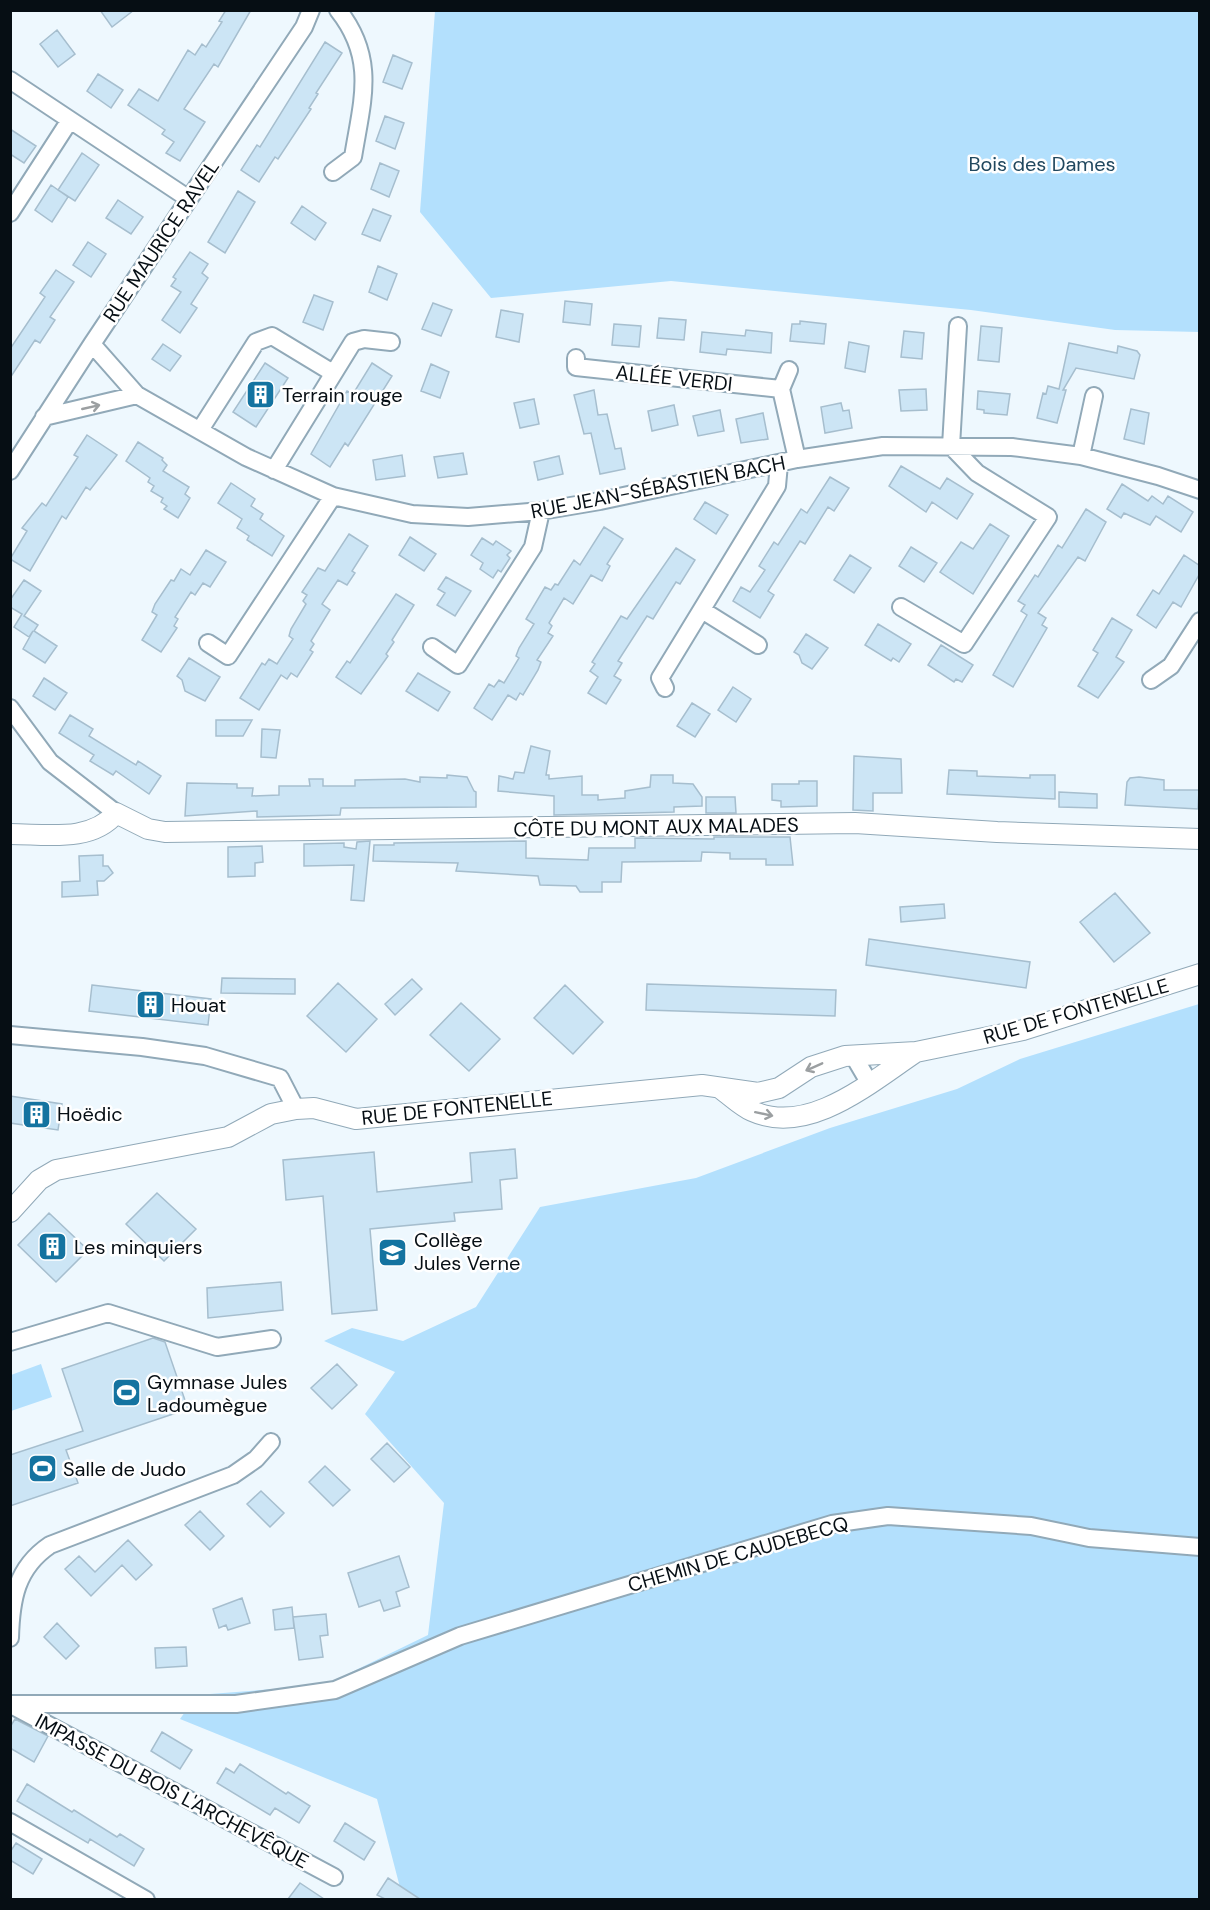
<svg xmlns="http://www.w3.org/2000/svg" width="1210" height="1910" viewBox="0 0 1210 1910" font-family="'DM Sans',sans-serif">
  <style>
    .green { fill: #b3e0fd }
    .building { fill: #cce5f5; stroke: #a6bece; stroke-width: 1.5 }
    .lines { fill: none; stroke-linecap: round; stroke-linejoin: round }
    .minor-casing { stroke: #91a9b8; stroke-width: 20 }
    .tertiary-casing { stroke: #91a9b8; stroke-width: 22 }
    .minor { stroke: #fff; stroke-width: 16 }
    .tertiary { stroke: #fff; stroke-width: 20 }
    .oneway { stroke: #9b9fa1 }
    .labels { text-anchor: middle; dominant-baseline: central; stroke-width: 5; stroke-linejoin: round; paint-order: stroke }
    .park-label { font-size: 20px; fill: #21485f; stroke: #fff }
    .street-label { font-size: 20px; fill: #060e14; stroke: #fff }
    .poi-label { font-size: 20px; fill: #060e14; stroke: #fff; text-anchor: start }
  </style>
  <rect width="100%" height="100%" fill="#eef8fe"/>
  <!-- green -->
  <path class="green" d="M435,11h764v321l-84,-2 -144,-20 -300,-29 -180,17 -71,-86z
    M1199,1004v895h-796l-26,-100 -197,-80 17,-24 128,-10 103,-50 16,-132 -79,-89 30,-42 -71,-31 28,-13 51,13 73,-34 64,-100 156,-29 134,-50 127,-39 63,-30z
    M41,1364l11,33 -41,14v-36z"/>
  <!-- building -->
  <path class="building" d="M100,10h34l-22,17z
    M226,10h25l-33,57 -4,-3 -30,45 21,13 -25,39 -14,-8 8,-11 -12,-8 3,-4 -37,-25 11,-16 19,12 30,-51 7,5 7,-11 4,3 16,-25 -3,-1z
    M57,30l18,24 -17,13 -18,-23z
    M325,42l17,11 -26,40 2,1 -9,14 2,1 -33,50 -3,-2 -16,25 -18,-12 16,-25 3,2z
    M393,55l19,8 -10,26 -19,-7z
    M98,74l25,16 -12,18 -24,-17z
    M385,116l19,7 -9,26 -19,-8z
    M10,129l26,17 -12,17 -14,-9z
    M82,153l17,12 -24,36 -17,-11z
    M380,163l19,8 -10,26 -18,-8z
    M51,185l17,12 -16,25 -17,-12z
    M238,191l17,11 -30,51 -17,-11z
    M118,200l25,17 -12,17 -25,-16z
    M302,206l24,17 -11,17 -24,-17z
    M373,209l18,7 -11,25 -18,-7z
    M88,242l18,12 -15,23 -18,-12z
    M190,252l18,12 -6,9 6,5 -17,26 6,4 -17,25 -18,-13 19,-28 -10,-6 5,-7 -3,-2z
    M378,266l19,8 -10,26 -18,-8z
    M56,270l18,12 -24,35 5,3 -15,23 -5,-3 -25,38v-29l35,-52 -5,-4z
    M314,295l19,7 -10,28 -20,-8z
    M565,301l27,3 -2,21 -27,-3z
    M433,303l19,7 -11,26 -19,-7z
    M501,310l22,4 -4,28 -23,-5z
    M659,318l27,2 -2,20 -27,-2z
    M800,321l26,3 -2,20 -34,-3 2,-17h8z
    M614,324l27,2 -2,21 -27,-2z
    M981,326l21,2 -3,34 -21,-2z
    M746,330l26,3 -1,20 -44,-4 -1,6 -26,-3 2,-20 43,4z
    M904,331l20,2 -2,26 -21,-2z
    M849,342l20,4 -4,26 -20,-4z
    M1069,343l48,10 1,-7 19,5 3,4 -6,24 -58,-11 -13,22h3l-9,33 -20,-5 6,-25 3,1 2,-8 11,3z
    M163,344l18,12 -11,15 -18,-12z
    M265,363l23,15 -32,49 -23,-15z
    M372,363l20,13 -44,70 -3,-3 -15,24 -19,-13 36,-63 6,3z
    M431,364l18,8 -9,26 -19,-7z
    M926,389l1,21 -26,1 -2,-21z
    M594,390l4,25 9,-1 8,35 6,-1 4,21 -25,5 -9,-41 -7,1 -10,-39z
    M978,391l32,3 -3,21 -23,-2v-3l-7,-1z
    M534,399l5,25 -19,4 -6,-25z
    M841,403l2,8 6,-1 3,18 -27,5 -4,-26z
    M674,405l4,20 -26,6 -4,-20z
    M1131,409l18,4 -5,31 -20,-5z
    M720,410l4,21 -26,5 -5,-20z
    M763,413l5,26 -27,4 -5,-24z
    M87,435l30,20 -27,35 -4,-3 -20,32 -4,-3 -32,55 -20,-12 17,-28 -5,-3 20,-25 4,3 32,-49 -4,-2z
    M138,442l25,16 -1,2 5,5 -4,6 26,16 -4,7 5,4 -12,20 -14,-9 3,-3 -6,-4 2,-4 -12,-7 3,-5 -6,-4 2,-4 -24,-17z
    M463,453l4,21 -29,4 -4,-21z
    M402,455l3,21 -29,4 -3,-20z
    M559,456l4,18 -25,6 -4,-18z
    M901,466l39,23 7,-11 26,16 -16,25 -25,-17 -6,10 -37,-26z
    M830,477l19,11 -15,23 -6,-4 -23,37 -5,-3 -32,50 6,4 -14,23 -27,-17 8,-14 9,5 15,-22 -6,-4 15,-24 4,3 23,-36 6,4z
    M231,483l24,16 -4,7 12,8 -3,5 24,17 -12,20 -25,-16 2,-4 -12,-8 5,-9 -24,-16z
    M1122,484l26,17 4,-5 11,8 5,-8 25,16 -12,20 -25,-16 -6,9 -26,-12 -3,5 -14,-9z
    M705,502l23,13 -12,19 -22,-15z
    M1086,509l20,13 -21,39 -7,-4 -40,56 8,5 -4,7 5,3 -34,59 -20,-12 34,-60 -6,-4 4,-6 -7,-4 17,-26 3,2 20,-32 4,3z
    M990,524l19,12 -36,58 -33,-22 21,-30 12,7z
    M604,527l19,12 -16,25 3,2 -8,15 -11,-6 -18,29 -9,-6 -15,25 3,3 -4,7 5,3 -16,24 4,2 -3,8 -15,25 -3,-2 -4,7 -8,-5 -16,25 -18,-12 15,-24 5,3 5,-7 5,3 15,-25 -3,-2 3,-8 15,-24 -8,-5 19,-32 6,3 4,-6 3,1 16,-25 6,5z
    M349,534l19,12 -16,25 3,2 -8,12 -9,-5 -16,24 8,6 -19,31 3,3 -4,6 3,2 -16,25 -6,-4 -4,6 -6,-4 -22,35 -19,-12 22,-35 3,2 4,-6 8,5 16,-25 -4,-3 2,-7 15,-25 -3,-3 4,-6 -5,-3 16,-24 7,3z
    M410,537l26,17 -12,17 -25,-16z
    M482,538l11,7 3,-4 15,10 -4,4 3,3 -9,14 -3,-2 -5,8 -13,-9 3,-6 -12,-8z
    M911,547l26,16 -13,19 -25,-16z
    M676,548l19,12 -15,24 -4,-2 -23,37 -6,-3 -29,45 4,2 -8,13 7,4 -15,24 -18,-11 10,-16 -8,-6 5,-7 -3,-2 29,-46 6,3z
    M206,550l20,12 -16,25 -7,-4 -8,12 -4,-3 -16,25 3,2 -4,7 3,2 -16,24 -19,-12 15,-25 -5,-3 3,-8 16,-24 3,1 7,-12 9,6z
    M850,555l21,13 -17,25 -20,-13z
    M1184,555l16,11v7l-19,34 -8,-5 -17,26 -19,-13 16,-25 6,4z
    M446,577l25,14 -16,25 -18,-11 8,-12 -7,-4z
    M24,580l17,11 -17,25 14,9 -4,6 23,15 -12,17 -22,-14 10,-18 -4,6 -15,-10 8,-13 -12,-7v-7z
    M396,594l18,11 -22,35 2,2 -8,12 2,2 -27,38 -25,-17 11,-16 3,2z
    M1112,618l20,12 -16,27 8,5 -26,36 -20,-12 20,-33 -5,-3z
    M878,624l33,20 -12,18 -6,-4 -2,3 -26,-16z
    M806,634l22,14 -16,21 -10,-6 -3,-8 -5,-3z
    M941,645l32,20 -11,17 -6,-3 -2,3 -26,-17z
    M189,658l31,19 -15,24 -20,-10 -3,-11 -5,-4z
    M418,673l32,19 -12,19 -32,-20z
    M44,678l23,15 -12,17 -22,-14z
    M733,687l18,12 -15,23 -18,-12z
    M692,703l18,11 -15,23 -18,-11z
    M70,715l23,14 -4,7 47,29 2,-4 23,15 -12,18 -33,-23 -3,4 -23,-14 4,-6 -35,-22z
    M216,720h36l-9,16h-27z
    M262,729l18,1 -4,28 -15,-1z
    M531,746l19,5 -4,24h3v4l33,-3v19h16v5l27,-2v-7l25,-4 1,-12h22v8l20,1 9,13v9l-28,1v5l-120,3v-19l-56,-5 1,-15 14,3 2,-7 9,1z
    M854,756l47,3 1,34h-29v18l-20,-1z
    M949,770l28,1v5l53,2v-3h25v24l-108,-5z
    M447,775l20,2 7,14 2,1v15l-135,1 -1,7 -83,2v-6l-72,5 2,-33 50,1v4h16l-1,8 27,-1v-9h31l-1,-7h14v7h32v-6l50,-1 15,3v-5l27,1z
    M1139,777l25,3v10h35l-1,19 -73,-4 2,-23 3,-4z
    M799,781h18v25l-36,1v-6l-9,-1v-16h27z
    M1059,792l38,2v14l-38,-1z
    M706,797h29l1,16h-30z
    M714,837h76l3,28h-27v-6h-36v-6l-28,-1 -1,9 -79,1 -1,20h-19v10h-22l-4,-6 -36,-1 -2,-9 -82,-5 2,-8 -85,-2 1,-16h20v-2l132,-2v17l62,2 1,-12h46v-10l79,1z
    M370,841l-6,60 -13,-1 3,-35 -50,1v-22l40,-1v4l12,2 1,-7z
    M262,846l1,16 -8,1v13l-27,1v-30z
    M103,855v11h5l5,7 -9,8h-7l1,14 -36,2v-15l18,-1 -1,-25z
    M1115,893l35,40 -36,29 -34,-40z
    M944,904l1,14 -44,4 -1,-15z
    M869,939l161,23 -4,26 -160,-23z
    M222,978l73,1v15l-74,-1z
    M412,979l10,10 -27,26 -10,-11z
    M338,983l39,36 -31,33 -39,-36z
    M647,984l189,6 -1,26 -189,-6z
    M92,985l119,14 -3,26 -119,-14z
    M565,985l38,37 -30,32 -39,-36z
    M461,1003l39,36 -31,32 -39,-36z
    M10,1096l52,8 -4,26 -48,-7z
    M515,1149l2,29 -17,2 2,29 -48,4 1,8 -85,8 7,81 -45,4 -9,-118 -37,4 -3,-40 91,-8 3,40 95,-10 -2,-29z
    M157,1193l39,36 -32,32 -38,-37z
    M49,1213l39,37 -32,32 -38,-37z
    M281,1282l2,28 -75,8 -1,-30z
    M153,1338l12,4 23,67 -122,41 12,33 -68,23v-51l73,-24 -21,-62z
    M337,1364l20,21 -25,24 -21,-21z
    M387,1443l23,24 -16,15 -23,-23z
    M325,1466l25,24 -17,16 -24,-24z
    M261,1491l23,22 -14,14 -23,-23z
    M200,1511l24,25 -14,14 -25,-25z
    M128,1540l24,25 -16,15 -14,-15 -31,31 -26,-27 14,-13 16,16z
    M399,1556l10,31 -13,5 4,14 -16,5 -4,-11 -21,7 -11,-34z
    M242,1598l8,25 -22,7 -2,-5 -7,3 -6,-19z
    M292,1607l2,21 -19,2 -2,-20z
    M326,1614l2,21 -8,1 3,21 -24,3 -6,-43z
    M57,1623l22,23 -13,13 -22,-22z
    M186,1647l1,19 -31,2 -1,-20z
    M15,1719l33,17 -14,26 -24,-14v-21z
    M162,1732l30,18 -12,19 -29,-18z
    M240,1764l46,30 2,-2 22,14 -11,17 -24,-15 -5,7 -53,-32 9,-15 8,5z
    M27,1784l45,28 2,-2 43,27 3,-3 24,15 -10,17 -44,-27 -2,4 -71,-42z
    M345,1823l30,19 -11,18 -30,-19z
    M16,1843l26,16 -9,15 -23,-14v-8z
    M388,1878l32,21h-35l-8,-4z
    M300,1883l24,16h-36z"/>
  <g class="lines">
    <defs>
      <path id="minor" d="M10,80l179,119
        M333,172l20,-15c9,-56 24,-98 -15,-147
        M10,213l60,-93
        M92,344l45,51 109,62 87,39 79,18 56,3 73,-6 59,-10 197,-42 86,-13 129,1 69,9 77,20 42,14
        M576,358v9l205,22 16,70
        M781,389l8,-19
        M44,417l93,-22
        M200,430l56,-88 16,-6 61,37
        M1081,456l13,-60
        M274,470l79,-128 11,-3 27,3
        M10,471l82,-127 212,-317 7,-17
        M901,607l63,37 84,-127 -71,-44 -26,-27 7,-120
        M702,610l56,35
        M208,643l20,13 105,-160
        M432,647l26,18 75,-118 8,-36
        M1151,680l20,-14 29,-45
        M665,688l-5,-10 117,-192 2,-22
        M10,708l40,54 66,51
        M10,1035l132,12 63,9 75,22 16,31
        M853,1055l17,29
        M10,1342l98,-29 109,34 55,-8
        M10,1638c1,-38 6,-70 40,-93l183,-70 23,-16 15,-17
        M10,1704h226l99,-14 125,-54 372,-112 56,-8 143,10 58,12 111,9
        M11,1705l323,172
        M10,1822l136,78"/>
      <path id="tertiary" d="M10,834c36,0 81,9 106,-21l32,16 17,3 690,-9 142,9 203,7
        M721,1089c10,7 20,17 31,22 57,26 120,-30 164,-59
        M10,1212l29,-32 17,-10 172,-33 43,-23 25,-5 18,-1 42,11 346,-34 56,8 21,-5 32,-21 34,-11 71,-4 107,-22 177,-56"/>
    </defs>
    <!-- minor casing -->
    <use href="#minor" class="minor-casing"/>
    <!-- tertiary casing -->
    <use href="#tertiary" class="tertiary-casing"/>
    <!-- minor -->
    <use href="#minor" class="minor"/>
    <!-- tertiary -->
    <use href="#tertiary" class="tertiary"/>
  </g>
  <!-- one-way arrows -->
  <defs><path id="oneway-shaft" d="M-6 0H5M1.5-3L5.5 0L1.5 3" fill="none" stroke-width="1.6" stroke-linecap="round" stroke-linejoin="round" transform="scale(1.5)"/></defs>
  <g class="oneway">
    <use href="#oneway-shaft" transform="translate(91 407) rotate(-13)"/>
    <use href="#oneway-shaft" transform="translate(814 1067) rotate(156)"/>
    <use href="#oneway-shaft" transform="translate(764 1114) rotate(12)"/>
  </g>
  <!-- icons -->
  <defs>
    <symbol id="building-square" viewBox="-11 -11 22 22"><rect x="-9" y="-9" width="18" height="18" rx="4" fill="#1473a0" stroke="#fff"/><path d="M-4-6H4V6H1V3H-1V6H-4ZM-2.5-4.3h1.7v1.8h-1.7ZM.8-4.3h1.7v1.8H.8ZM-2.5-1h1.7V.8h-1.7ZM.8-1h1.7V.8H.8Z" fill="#fff"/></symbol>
    <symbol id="school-square" viewBox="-11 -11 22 22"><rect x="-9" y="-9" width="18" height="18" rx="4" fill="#1473a0" stroke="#fff"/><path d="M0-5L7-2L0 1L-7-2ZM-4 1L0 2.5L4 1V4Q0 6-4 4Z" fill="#fff"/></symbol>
    <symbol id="stadium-square" viewBox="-11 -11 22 22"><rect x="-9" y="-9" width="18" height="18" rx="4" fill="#1473a0" stroke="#fff"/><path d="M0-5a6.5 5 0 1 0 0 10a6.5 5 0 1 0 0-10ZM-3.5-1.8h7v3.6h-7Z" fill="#fff"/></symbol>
  </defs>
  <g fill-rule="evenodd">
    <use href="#building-square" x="244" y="378" width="33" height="33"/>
    <use href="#building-square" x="134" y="988" width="33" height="33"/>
    <use href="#building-square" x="20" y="1098" width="33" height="33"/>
    <use href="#building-square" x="36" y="1230" width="33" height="33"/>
    <use href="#school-square" x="376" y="1236" width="33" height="33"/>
    <use href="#stadium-square" x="110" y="1376" width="33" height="33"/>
    <use href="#stadium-square" x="26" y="1452" width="33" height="33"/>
  </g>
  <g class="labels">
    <!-- park labels -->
    <g class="park-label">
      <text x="1042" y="164">Bois des Dames</text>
    </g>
    <!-- street labels -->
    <g class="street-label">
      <text transform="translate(161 241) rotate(-56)">RUE MAURICE RAVEL</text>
      <text transform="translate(674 378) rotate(6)">ALLÉE VERDI</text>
      <text transform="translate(658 487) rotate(-11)">RUE JEAN-SÉBASTIEN BACH</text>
      <text transform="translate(656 827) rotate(-1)">CÔTE DU MONT AUX MALADES</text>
      <text transform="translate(1076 1011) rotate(-16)">RUE DE FONTENELLE</text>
      <text transform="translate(457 1108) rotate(-6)">RUE DE FONTENELLE</text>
      <text transform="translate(738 1554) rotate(-16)">CHEMIN DE CAUDEBECQ</text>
      <text transform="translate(172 1791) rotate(28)">IMPASSE DU BOIS L'ARCHEVÊQUE</text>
    </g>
    <!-- poi labels -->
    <g class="poi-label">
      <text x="282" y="395">Terrain rouge</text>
      <text x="171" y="1005">Houat</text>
      <text x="57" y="1114">Hoëdic</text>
      <text x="414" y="1240">Collège<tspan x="414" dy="23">Jules Verne</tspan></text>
      <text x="74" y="1247">Les minquiers</text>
      <text x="147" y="1382">Gymnase Jules<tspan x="147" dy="23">Ladoumègue</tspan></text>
      <text x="63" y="1469">Salle de Judo</text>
    </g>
  </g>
  <!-- border -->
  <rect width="1210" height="1910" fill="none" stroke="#060e14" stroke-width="24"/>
</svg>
